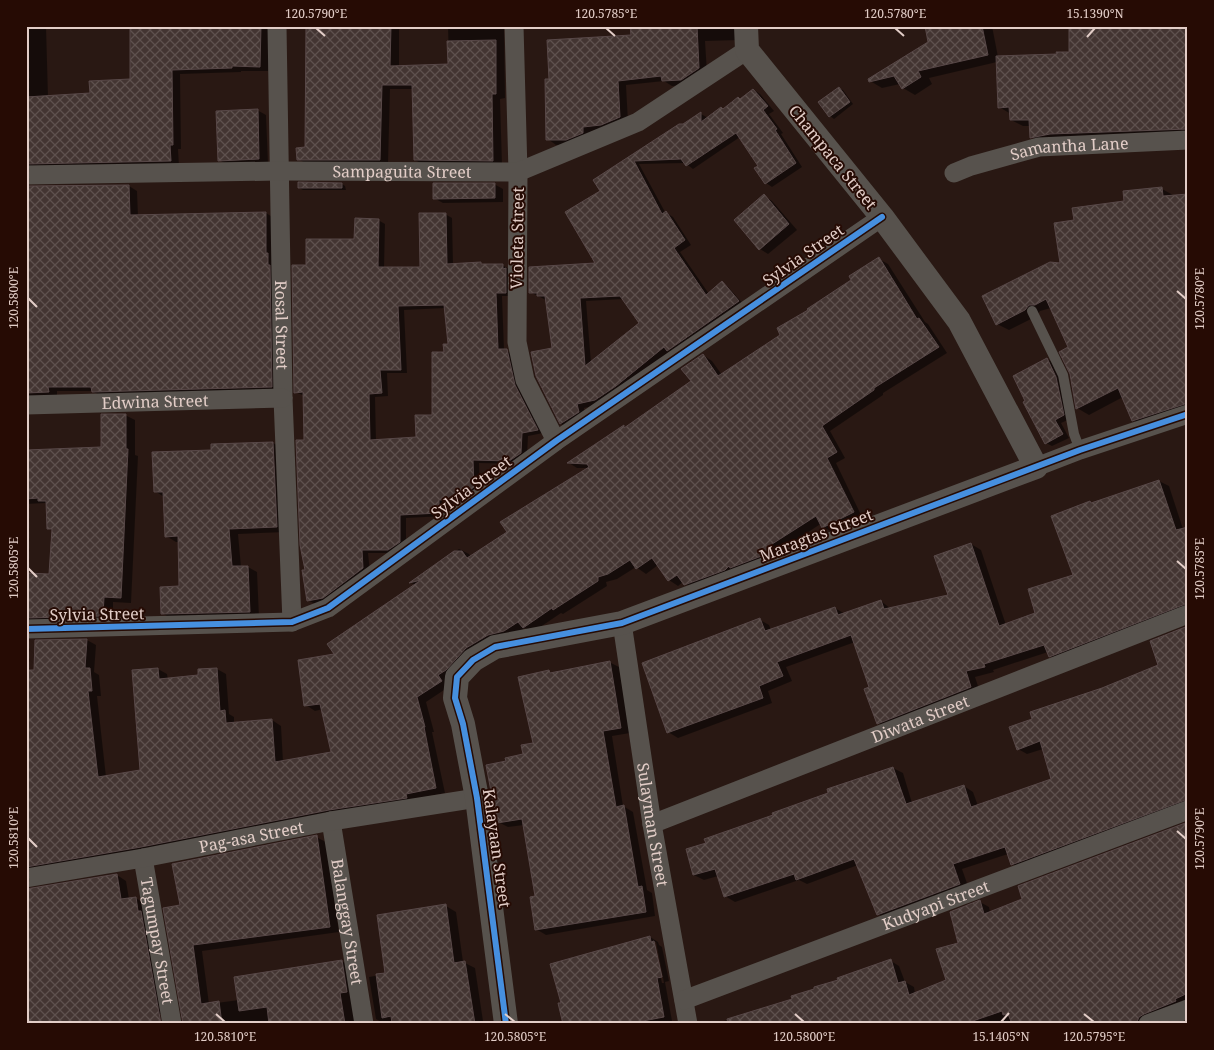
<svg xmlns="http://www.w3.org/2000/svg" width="1214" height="1050" viewBox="0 0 1214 1050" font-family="'Noto Serif',serif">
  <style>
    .shadow { fill: #0007; fill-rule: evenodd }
    .building { fill: url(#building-cross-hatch); stroke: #584848; fill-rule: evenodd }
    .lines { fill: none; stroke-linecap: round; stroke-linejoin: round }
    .service { stroke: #57524d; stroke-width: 10 }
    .minor { stroke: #57524d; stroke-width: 19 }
    .tertiary { stroke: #57524d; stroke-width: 24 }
    .cycleway-casing { stroke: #260b04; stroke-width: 9 }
    .cycleway { stroke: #468fdf; stroke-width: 6 }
    .ticks { fill: none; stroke: #e2cdc7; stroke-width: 2 }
    .labels { text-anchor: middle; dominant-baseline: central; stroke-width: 4; stroke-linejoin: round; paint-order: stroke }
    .street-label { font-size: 16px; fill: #e2cdc7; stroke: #260b04 }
    .neatline { fill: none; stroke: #e2cdc7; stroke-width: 2 }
    .ticks-label { font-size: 12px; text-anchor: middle; fill: #e2cdc7 }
  </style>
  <defs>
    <pattern id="building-cross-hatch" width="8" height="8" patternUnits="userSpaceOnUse" patternTransform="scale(1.25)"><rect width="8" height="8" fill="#433532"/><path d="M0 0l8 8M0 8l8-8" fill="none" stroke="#5e514e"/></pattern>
  </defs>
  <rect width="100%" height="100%" fill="#291813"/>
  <!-- shadow -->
  <path class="shadow" d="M26,26h20l2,71 43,-3 40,-14 -1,-54h145l-6,15 -1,30h-27v1l-61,2 1,75h-3l1,17 -153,8z
    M307,26h92v40l50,-1 -1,-39h56l1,72 -5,1 2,66h-78l-9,-5 -2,-71h-23l-2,75h-81l-9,-5 8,-11z
    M632,26h107l1,14 -35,1 2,32 -17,12 -18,1 -8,-5 -38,4 2,37 -18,8 -19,1v6l-16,7 -19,1 -8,-6 85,-103z
    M926,26h66l6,31 60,-2 130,-29v110l-145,8 -12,-7 -1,-11h-7l-12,-6v-6l-12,-7 -2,-45 -68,16 3,6 -17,11 -12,-7 -3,-4 -18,4 -12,-7 60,-39z
    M839,88l4,2 10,14 -19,15 -4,-3 -10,-14z
    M754,90l6,4 14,17 -5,3 14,19 -2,1 21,33 -30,20 -6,-4 -6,-17 -20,-29 -47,32 -8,-6 -46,1 26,48 8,5 18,28 -11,7 29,42 13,-11 6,4 17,19 -70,48 -5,-3 -47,39 -21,14 -18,4 1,8 -17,11 -7,-3 -24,-48 17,-27 -8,-49 -16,-8 67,-27 5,-74 -7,-10 106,-67 7,4 33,-18zM624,299l17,24 -50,40 -5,-62z
    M257,110l9,5 2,49 -40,1 -9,-5z
    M342,184l3,2 1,4h-43l-4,-2z
    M494,184l9,5v13l-60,1 -9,-5z
    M129,186l8,5 1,25 128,-3 8,5 6,173 -179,5 -9,-5h-35v5l-31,1v-184z
    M1162,189l11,6h15v217l-44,15 -11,-7 -10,-23 -34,18 -12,-7 -7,-60 -19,-40 -11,3 -3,5 -28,14 -12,-6 64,-59 14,-44z
    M764,196l8,5 25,29 -29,24 -8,-5z
    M445,214l7,4 1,47h49l7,4 3,27h-10l2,54 9,4 30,79 -15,3 -1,20 -11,8 -37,-1 1,28 -15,11 -19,1 -1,13 -39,2v27l-11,8h-27l2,19 -40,29 -15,3 -7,-4 -2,-29 -1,-175 -10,-4 12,-126 49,-25 22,-21 7,4 -1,45 37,-1zM446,308l3,37 -4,8 -11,64 -17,21 -41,3 -1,-44 13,-1 -1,-23h20l-3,-63z
    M879,259l9,5 37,58 3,2 19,29 -64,40v2l-53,36 15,27 -9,5 26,54 -30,15 -9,-5 -1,-4 -44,29 -84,37 -11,-7 -5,4 -9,-6 -11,-15 -12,9 -10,-7 -19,12 -11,3 1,4 -44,28 -2,-1 -28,19 -8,-4 -75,58 -24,16 8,30h-2l13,61 -419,84v-205l9,-1 52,-31 9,5 -2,27 5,3 2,21h-4l9,81 35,-6 -8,-100 25,-2 9,5 1,6 31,-4 18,-7 9,5 3,40 5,3v6l38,-3 9,6 2,36 49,-9 -9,-44 -8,2 -9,-6 30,-50 80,-70 -5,-2 48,-34 10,5 2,3 37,-25 80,-64h-11l-8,-5 55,-37 3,2 66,-46 10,-27 9,6 10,14 60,-40 28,-25 43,-30z
    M1047,359l7,4 9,19 7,37 -9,4 8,15 -17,8 -6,-3z
    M125,415l10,5v35l3,1 -7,147 -18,-1v19l-87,5v-52l24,1 3,-44 -5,-3v-23l-3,-2 -19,1v-53l76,-3z
    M273,443l10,5 3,84 -48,2 3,33h7l9,5 2,45 -87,2 -10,-6 18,-26 -1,-45h-3l-10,-6 -2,-39 -9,-6 57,-40v-5z
    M1159,481l10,5 14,43 5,-1v83l-129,50 -9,-5 -2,-4 -55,18 1,2 -19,5 5,15 -93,36 -9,-5 -7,-36 -16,-45 -69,25 6,14 -24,10 4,12 -94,35 -10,-6 92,-112 9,5 2,5 64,-22 10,6 36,-13 10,8 59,-13 21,-52 10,6 25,75 30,-11 39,-38 17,-72z
    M1188,627v180l-167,62 -9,-5 -4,-10 -46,15 7,20 -81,31 -10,-6 -20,-49 -51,19 -8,-4 -64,22 -10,-6 -7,-20 -14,4 -10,-5 -6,-25 19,-6 186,-76 10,5 9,30 52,-17 9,6 5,14 74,-26 -9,-31 -16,5 -9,-5 15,-29 69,-31 58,-24z
    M609,662l10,5 11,66 -18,3 11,70 10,6 14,78 5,3 3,23 -109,19 -10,-6v-32l-12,-72 -16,2 -10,-5 9,-60 17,-7 10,-11 15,-73 4,3z
    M1188,823v178l-41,23h-422l-1,-3 69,-21 98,-39 8,5 6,16 9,5 1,7 32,-14 13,-37 20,-41 9,5 1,5 34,-13z
    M316,837l10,5 13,90 -137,19 7,53 30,-4 103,-39 9,6 9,57h-163l-16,-118z
    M117,875l9,6 3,18 7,-1 9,6 22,109 -14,2 -25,9z
    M446,906l10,6 7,50 12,6 8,53 4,3h-102l-9,-5 -7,-42 17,-3z
    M650,937l8,5 1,3 3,2 7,34 -4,1 7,39 -13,3h-95zM653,942h3l8,41h-2z"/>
  <!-- building -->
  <path class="building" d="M130,26h131l-1,41 -28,-1v2l-60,2 1,75h-3l1,16 -145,3v-67l64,-4 -1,-12 41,-2z
    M306,26h85l-1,40 58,-2 -1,-23 49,-1v54h-4l1,67 -79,-1 -2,-75h-30l-2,75h-83l-1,-12 9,-1z
    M630,26h67l2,42 -18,12 -19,1 -1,-5 -43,5 2,36 -19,8 -18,2v6l-17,7h-20l-1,-61h4l-2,-39 84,-5z
    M925,26h57l6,29 -70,16 3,6 -19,12 -8,-13 -25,6 -1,-3 60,-37z
    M1069,26h119v103l-138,5 -20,4 -1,-18h-19l-1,-13 -11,1 -2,-52 61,-2 -1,-2h13z
    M839,87l11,15 -21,15 -11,-15z
    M753,89l15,17 -5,4 14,19 -2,1 21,33 -31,21 -11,-16 4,-2 -22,-33 -50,33 -5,-7 -47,2 28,53 4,-3 19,29 -11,8 32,47 16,-14 17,20 -72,50 -3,-4 -48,39 -21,14 -18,4 2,8 -19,12 -24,-48 -5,-24 21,-4 -7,-52h-8v-3h-8v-26l66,-4 -30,-51 35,-21 -7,-11 86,-56h4l18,-12v10l20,-15 2,2 15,-12 2,2zM620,296l19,27 -54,43 -5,-68z
    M258,109l1,50 -41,2 -2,-50z
    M298,182l44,1v5h-44z
    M433,183h62v15l-62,1z
    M129,185l1,30 136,-3v41h2v12h2l2,122 -180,5 -1,-5h-43l1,5 -23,1v-181h3l-1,-26z
    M1162,187l1,9 25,-2v209l-56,18 -14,-33 -42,21 -6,-35 -11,-22 9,-5 -22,-48 -11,6h-6l-4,5 -29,15 -14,-29 68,-34 10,1 -6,-40 20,-3 -2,-12 52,-7 -1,-10z
    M764,194l25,30 -30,26 -25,-30z
    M419,213h27l1,51 34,-2v2h22v5l3,-1v25h-10l2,56h9l8,36 23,45 -16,3 -1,20 -12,8 -36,-1 1,27 -16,12 -19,1v13l-39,2v27l-12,8h-26l1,18 -40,30 -16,3 -5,-31h3l-5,-25 -4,-105h8l-1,-48 -9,1 -2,-128h14v-26h48l1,-21 24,1 -1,48h42zM444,305l4,39h-5l1,8h-12v63h-17l1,22 -46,3 -1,-46 13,-1 -2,-23h21l-3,-64z
    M879,257l38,62 2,-1 20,29 -65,41v2l-52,36 15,26 -10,6 27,54 -32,16 -6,-12 -47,30 3,6 -42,16 -1,-2 -4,4 -41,15 -7,-10 -9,6 -16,-23 -16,11 -6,-9 -22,14 -10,3v4l-45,29 -1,-2 -29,20 -5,-6 -14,9 -16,4 -22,13 -20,22 -8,5 4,6 -25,16 8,30h-1l12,61 -30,6 1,4 -78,12 -188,37 -115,20v-197h8l1,-30 52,-1 -2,29h5l2,23h-4l10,86 42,-7 -8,-100 26,-2 1,11 39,-4v-6l19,-1 3,43 5,-1 1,13 46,-4 3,43 56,-10 -11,-48 -16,2 -6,-46 36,-6 -7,-10 94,-64 -12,3 45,-32h8l5,7 40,-26 -7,-10 89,-55 -2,-3 -20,-1 57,-38v3l67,-47 -10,-12 22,-15 15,22 62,-41 -3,-7 31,-18 -1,-1 44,-29 -2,-4z
    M1047,358l9,19 8,38 -9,5 8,14 -18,10 -22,-42 2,-1 -12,-25z
    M101,414h25v35h2l-7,149 -17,-1 -1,19 -77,2v-45l23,1 3,-45h-5l-1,-28h-8v-3l-12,1v-49l75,-3z
    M273,442l4,85 -48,2 3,37h16l2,46 -89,2 -1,-27 19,-1 -1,-50 -13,1 -2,-45h-9l-2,-40 59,-2v-6z
    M1159,480l17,50 12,-3v76l-139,54 -5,-12 -60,19 1,3 -19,4 5,16 -94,37 -13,-35 5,-2 -18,-52 -74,27 6,14 -24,10 4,12 -96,35 -25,-70 118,-45 5,13 70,-24 3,8 43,-15 3,9 64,-14 -14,-39 37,-13 28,83 36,-13 -7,-24 45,-14 -22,-59 39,-15 1,2z
    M1188,626v173l-177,66 -6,-18 -52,17 7,20 -83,31 -23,-56 -58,21 -2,-6 -70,23 -9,-28 -22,6 -7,-26 20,-6 -2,-4 69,-24 -1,-2 56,-20 -1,-4 66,-22 13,37 58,-19 7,22 80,-28 -11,-38 -23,9 -8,-23 23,-8 -2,-7 72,-24 56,-23 -8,-24z
    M610,661l11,67 -18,3 13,76 8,-2 14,82 4,-1 4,26 -111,18 -5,-33 5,-1 -13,-77 -25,4 -11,-58 20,-4 -1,-3 18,-4 -2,-9 12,-2 -15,-66 31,-7 1,3z
    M1188,822v171l-13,6 1,2 -32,13 -5,3 -2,5 -5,2h-120l-4,-10 -5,1 -1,-4 -38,13h-236l-1,-5 65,-20 -1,-3 23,-7v-2l24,-7 -1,-2 54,-19 7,24 7,-2 4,14 37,-15 -10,-31 22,-6 -8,-31 30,-12 4,14 38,-15 -4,-13z
    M317,835l13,92 -137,18 8,59 18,-3 3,23h-39l-20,-116 17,-3 -8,-41z
    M117,874l4,25 15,-2 2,14h3l20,113h-135v-135z
    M446,904l8,59 11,-2 10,63h-83l-1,-8 -9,2 -6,-44 9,-1 -8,-58z
    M650,936l1,6 3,-1 8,36 -5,1 7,39 -37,7h-64l-5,-21h3l-11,-39z
    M342,960l5,32 -7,1 5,31h-76l-2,-17 -28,4 -5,-34z"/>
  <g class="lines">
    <!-- service -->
    <path class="service" d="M1032,311l31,64 11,59 6,16"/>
    <!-- minor -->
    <g class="minor">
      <path id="s1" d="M277,26l6,372 9,224"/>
      <path d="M514,26l4,146 -1,170 8,38 31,61"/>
      <path id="s2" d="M954,173l17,-7 68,-19 149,-7"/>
      <path id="s3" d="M26,175l252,-4 240,1 120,-50 109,-72"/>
      <path id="s4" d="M26,405l257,-7"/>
      <path d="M1036,467l44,-17 108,-36"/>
      <path id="s5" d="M622,623l30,201 36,200"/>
      <path d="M26,629l266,-7 36,-14 228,-167 326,-224"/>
      <path id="s6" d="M331,821l33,203"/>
      <path id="s7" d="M652,824l536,-210"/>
      <path id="s8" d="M143,858l29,166"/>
      <path id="s9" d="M26,878l117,-20 188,-37 146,-23"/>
      <path id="s10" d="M684,1000l504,-190"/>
      <path d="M1148,1024l40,-15"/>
    </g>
    <!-- tertiary -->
    <path class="tertiary" d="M506,1024l-29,-226 -14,-74 -8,-26 2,-21 16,-17 22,-13 127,-24 414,-156 -77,-146 -77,-104 -135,-167 -1,-24"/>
    <defs>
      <path id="cycleway" d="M26,629l266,-7 36,-14 228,-167 326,-224
        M506,1024l-29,-226 -14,-74 -8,-26 2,-21 16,-17 22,-13 127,-24 458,-173 108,-36"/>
    </defs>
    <!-- cycleway casing -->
    <use href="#cycleway" class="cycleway-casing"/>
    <!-- cycleway -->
    <use href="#cycleway" class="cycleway"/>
  </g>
  <!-- ticks -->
  <path class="ticks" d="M316,28l9,8M606,28l9,8M895,28l9,8M1087,37l8,-9M1177,291l9,8M28,298l9,9M1177,561l9,8M28,568l9,9M1177,831l9,8M28,838l9,9M216,1014l9,8M505,1014l10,8M795,1014l9,8M1084,1014l10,8M1001,1022l8,-9"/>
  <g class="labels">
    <!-- street labels -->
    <g class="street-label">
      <text stroke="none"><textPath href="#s2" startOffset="119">Samantha Lane</textPath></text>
      <text transform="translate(833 157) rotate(51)">Champaca Street</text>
      <text stroke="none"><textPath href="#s3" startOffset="376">Sampaguita Street</textPath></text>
      <text transform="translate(517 238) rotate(-89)">Violeta Street</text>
      <text transform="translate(803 255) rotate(-35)">Sylvia Street</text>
      <text stroke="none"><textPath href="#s1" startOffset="299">Rosal Street</textPath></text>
      <text stroke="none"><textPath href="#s4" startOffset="129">Edwina Street</textPath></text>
      <text transform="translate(471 487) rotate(-36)">Sylvia Street</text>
      <text transform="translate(816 535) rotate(-21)">Maragtas Street</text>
      <text transform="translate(97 614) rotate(-1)">Sylvia Street</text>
      <text stroke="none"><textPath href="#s7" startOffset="288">Diwata Street</textPath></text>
      <text stroke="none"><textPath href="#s5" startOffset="204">Sulayman Street</textPath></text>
      <text stroke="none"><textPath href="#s9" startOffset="229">Pag-asa Street</textPath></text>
      <text transform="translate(497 848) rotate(82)">Kalayaan Street</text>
      <text stroke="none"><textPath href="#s10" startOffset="269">Kudyapi Street</textPath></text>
      <text stroke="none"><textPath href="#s6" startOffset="102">Balanggay Street</textPath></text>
      <text stroke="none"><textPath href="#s8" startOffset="84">Tagumpay Street</textPath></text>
    </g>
  </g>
  <!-- border -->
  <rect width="1214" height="1050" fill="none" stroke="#260b04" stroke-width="55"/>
  <rect x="28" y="28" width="1158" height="994" class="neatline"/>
  <g class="ticks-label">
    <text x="316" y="18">120.5790°E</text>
    <text x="606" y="18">120.5785°E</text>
    <text x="895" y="18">120.5780°E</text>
    <text x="1095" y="18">15.1390°N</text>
    <text transform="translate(14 298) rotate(-90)" y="4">120.5800°E</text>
    <text transform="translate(1200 299) rotate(-90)" y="4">120.5780°E</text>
    <text transform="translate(14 568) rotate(-90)" y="4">120.5805°E</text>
    <text transform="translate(1200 569) rotate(-90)" y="4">120.5785°E</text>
    <text transform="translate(14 838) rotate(-90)" y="4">120.5810°E</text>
    <text transform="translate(1200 839) rotate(-90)" y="4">120.5790°E</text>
    <text x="225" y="1041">120.5810°E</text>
    <text x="515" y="1041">120.5805°E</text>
    <text x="804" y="1041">120.5800°E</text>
    <text x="1001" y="1041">15.1405°N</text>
    <text x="1094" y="1041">120.5795°E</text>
  </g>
</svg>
